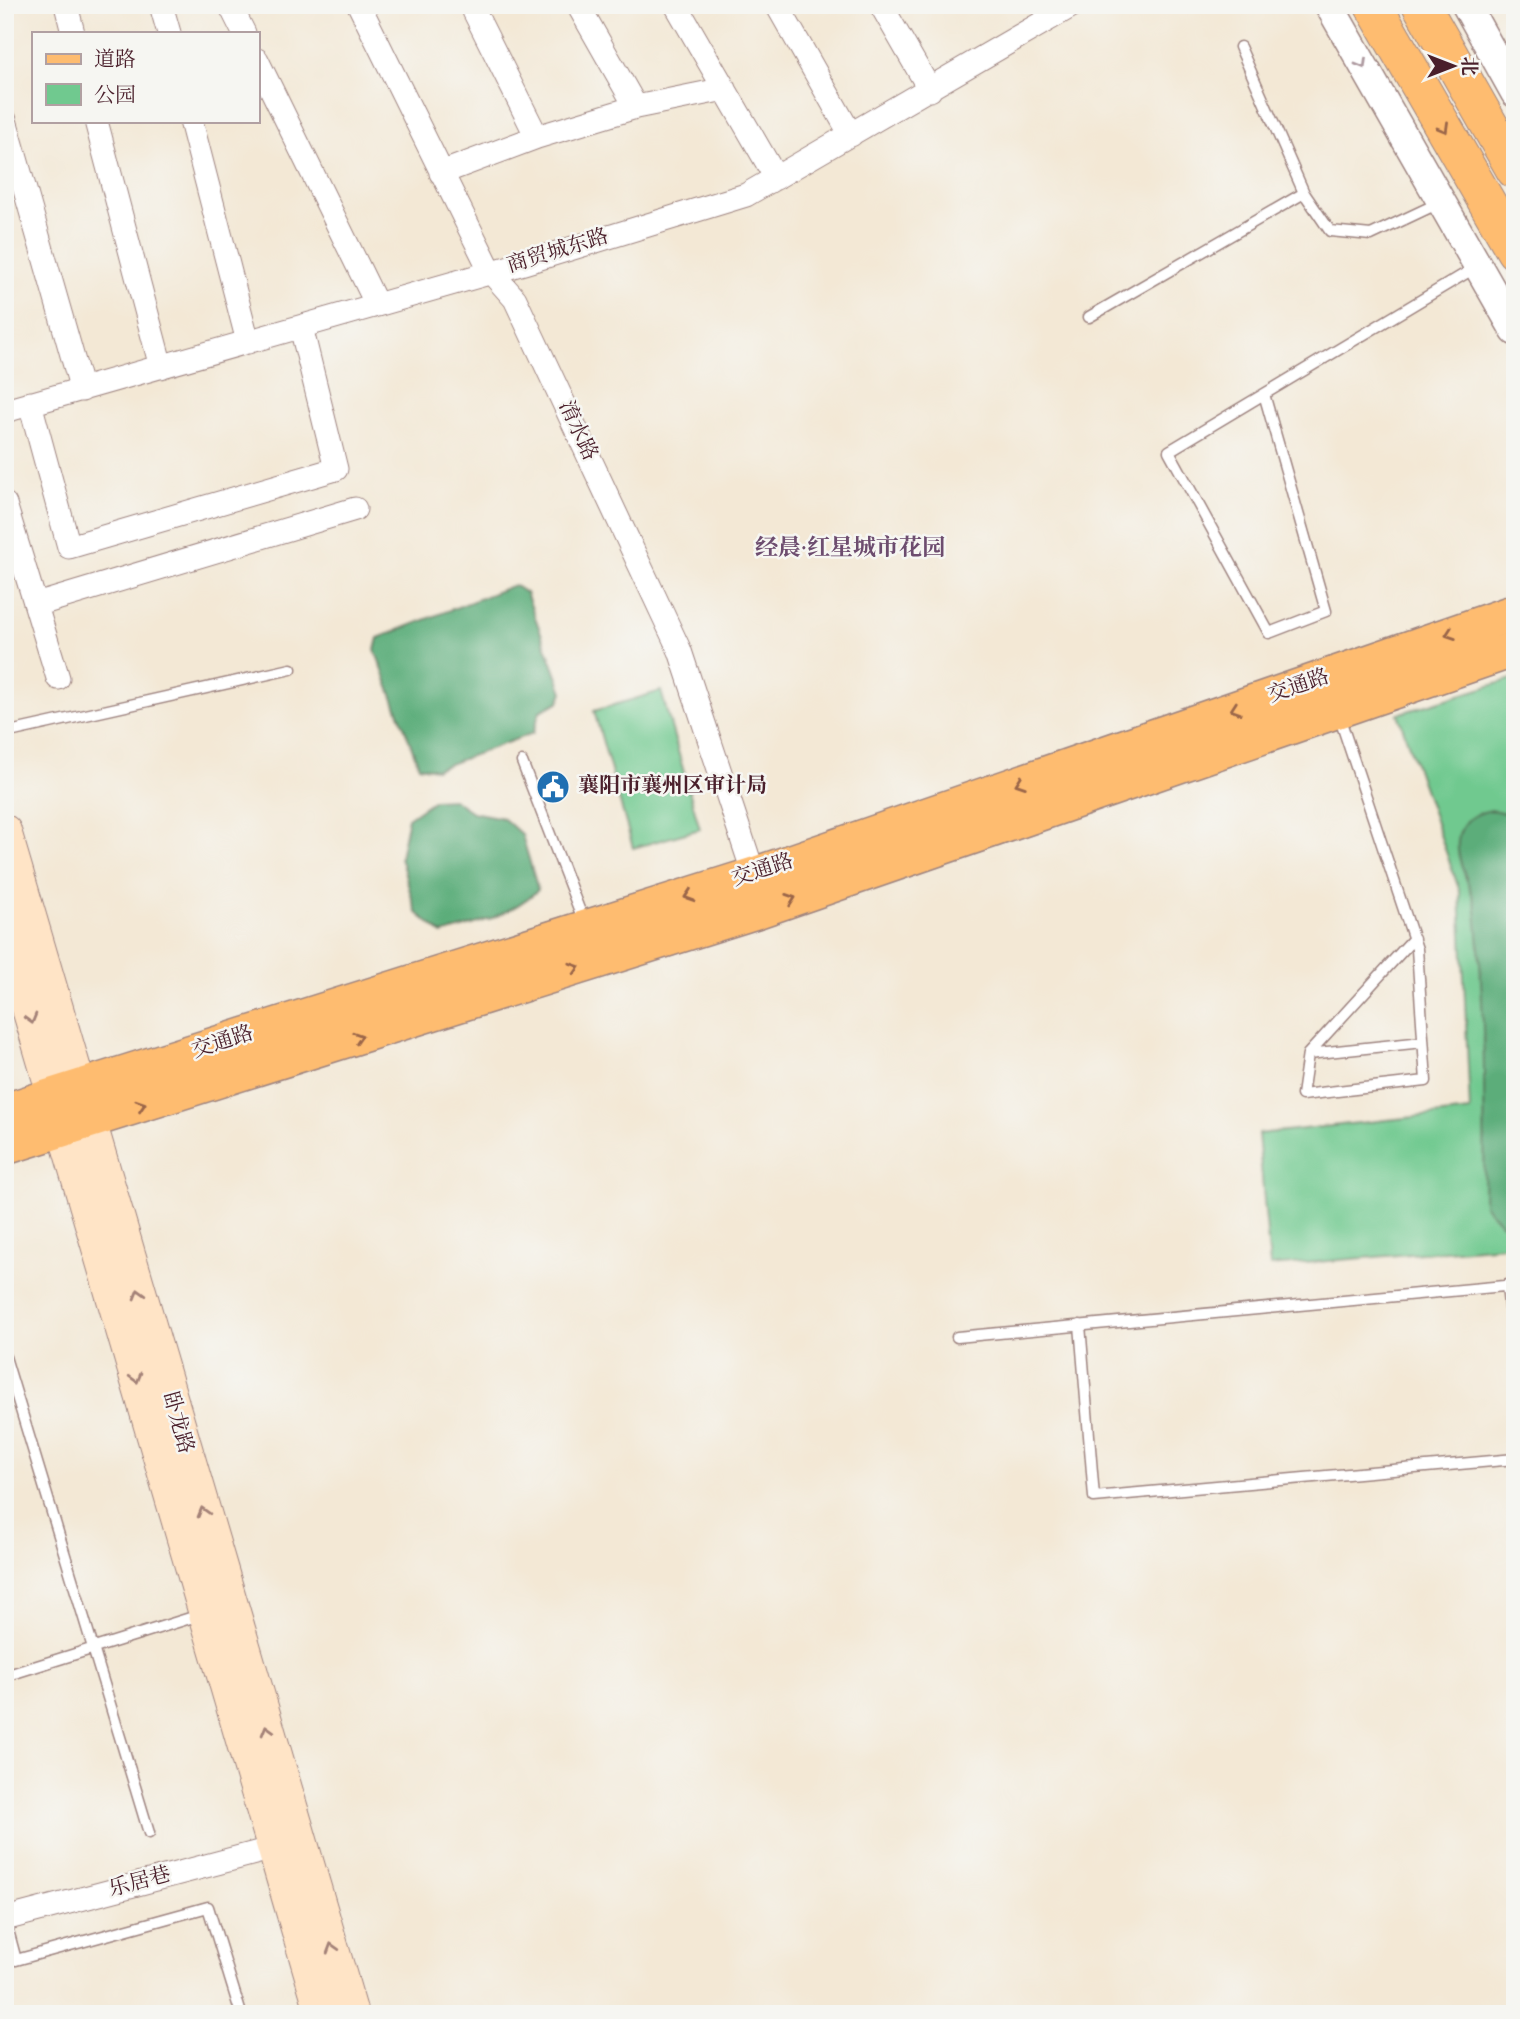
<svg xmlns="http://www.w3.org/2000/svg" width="1520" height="2019" viewBox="0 0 1520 2019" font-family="'Sorts Mill Goudy','Noto Serif SC',serif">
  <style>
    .green { fill: #70c98f; stroke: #5d745d; stroke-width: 2 }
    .forest { fill: #5cad7a; stroke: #536652; stroke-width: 2 }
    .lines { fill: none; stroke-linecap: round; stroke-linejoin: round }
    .service-casing { stroke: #9e8480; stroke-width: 13 }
    .minor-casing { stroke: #9e8480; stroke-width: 25 }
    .tertiary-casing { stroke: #9e8480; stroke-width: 31 }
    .secondary-casing { stroke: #9e8480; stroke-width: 34 }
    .primary-casing { stroke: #9e8480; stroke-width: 38 }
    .trunk-casing { stroke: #9e8480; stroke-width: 39 }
    .service { stroke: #fff; stroke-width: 10 }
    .minor { stroke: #fff; stroke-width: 23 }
    .tertiary { stroke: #fff; stroke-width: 28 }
    .secondary { stroke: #ffe4c6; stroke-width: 32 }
    .primary { stroke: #febc70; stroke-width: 35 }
    .trunk { stroke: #febc70; stroke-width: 37 }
    .oneway { stroke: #ae9aa0 }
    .oneway2 { stroke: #9b664a }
    .oneway3 { stroke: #a48278 }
    .labels { text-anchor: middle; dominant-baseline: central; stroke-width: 5; stroke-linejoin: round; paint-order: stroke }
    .street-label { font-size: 21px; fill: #4a1f2b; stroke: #f6f6f2 }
    .poi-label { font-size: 21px; font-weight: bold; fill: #4a1f2b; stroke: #f6f6f2; text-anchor: start }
    .neighbourhood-label { font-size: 23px; font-weight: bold; fill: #6d4d6f; stroke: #f6f6f2 }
  </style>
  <rect width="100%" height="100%" fill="#f6f6f2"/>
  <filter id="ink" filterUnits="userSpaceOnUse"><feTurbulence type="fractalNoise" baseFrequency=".0143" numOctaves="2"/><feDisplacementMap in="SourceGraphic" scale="14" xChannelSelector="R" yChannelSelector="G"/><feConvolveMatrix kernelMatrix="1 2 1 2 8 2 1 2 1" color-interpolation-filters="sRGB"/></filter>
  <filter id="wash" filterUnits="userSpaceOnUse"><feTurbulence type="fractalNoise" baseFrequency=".00686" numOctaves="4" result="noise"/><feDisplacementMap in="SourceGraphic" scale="28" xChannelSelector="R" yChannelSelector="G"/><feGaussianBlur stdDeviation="1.57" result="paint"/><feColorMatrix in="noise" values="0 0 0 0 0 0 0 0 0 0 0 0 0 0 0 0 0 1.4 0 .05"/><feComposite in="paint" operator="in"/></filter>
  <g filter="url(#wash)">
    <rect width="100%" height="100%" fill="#f3e8d5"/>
    <!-- green -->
    <path class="green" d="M1515,678v567l-245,21 -12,-132 212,-23 -10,-219 -62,-178z
      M661,691l39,138 -67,19 -39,-137z"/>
    <!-- forest -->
    <path class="forest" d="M514,585l12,8 37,99 -4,10 -19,9 -7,22 -97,36 -17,-3 -44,-116 3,-12z
      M453,799l19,13 31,6 19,17 16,55c-28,25 -60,34 -96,44l-26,-22 -16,-55 8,-39 26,-18z
      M1492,810l23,5v409h-13l-18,-19c1,-98 1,-197 -8,-295 -3,-26 -28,-56 -14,-82 6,-12 18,-16 30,-18z"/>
  </g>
  <g filter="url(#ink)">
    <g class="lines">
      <defs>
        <path id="service" d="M1240,47l64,146
          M1089,317l215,-124 26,38 41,4 70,-33
          M1264,394l62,217 -57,22 -100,-182 309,-185
          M1339,716l78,233 9,132 -124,14 6,-41 106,-116
          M5,733l286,-64
          M522,762l62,160
          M1308,1054l115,-12
          M1507,1285l8,81
          M1080,1325l14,172 421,-38
          M957,1337l558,-52
          M5,1357l144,476
          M5,1676l198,-62
          M5,1919l11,41 192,-53 33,107"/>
        <path id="minor" d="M66,5l7,28
          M161,5l8,28
          M230,5l14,28
          M359,5l132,267 24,27 165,352 74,224
          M471,5l66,132 99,-30
          M578,5l58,102 89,-18
          M676,5l100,173
          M777,5l74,130
          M881,5l49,85
          M257,60l120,245
          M5,120l77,270
          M96,121l65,246
          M191,121l57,221
          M441,173l96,-36
          M30,403l39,144 267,-78 -35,-142
          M5,411l519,-148 222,-68 327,-190
          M5,504l53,174
          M36,605l319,-96
          M5,1919l269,-71"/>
        <path id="tertiary" d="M1329,5l186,326
          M1466,5l49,88"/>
        <path id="secondary" d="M5,831l347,1183
          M5,930l317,1084"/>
        <path id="primary" d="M5,1111l749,-236 761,-263
          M5,1147l754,-237 756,-261"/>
        <path id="trunk" d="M1373,5l142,246
          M1421,5l94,165"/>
      </defs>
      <!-- service casing -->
      <use href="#service" class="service-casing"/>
      <!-- minor casing -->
      <use href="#minor" class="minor-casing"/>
      <!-- tertiary casing -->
      <use href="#tertiary" class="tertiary-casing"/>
      <!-- secondary casing -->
      <use href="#secondary" class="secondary-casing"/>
      <!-- primary casing -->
      <use href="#primary" class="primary-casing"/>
      <!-- trunk casing -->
      <use href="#trunk" class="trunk-casing"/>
      <!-- service -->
      <use href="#service" class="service"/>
      <!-- minor -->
      <use href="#minor" class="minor"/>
      <!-- tertiary -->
      <use href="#tertiary" class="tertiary"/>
      <!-- secondary -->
      <use href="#secondary" class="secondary"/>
      <!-- primary -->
      <use href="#primary" class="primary"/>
      <!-- trunk -->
      <use href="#trunk" class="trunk"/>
    </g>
    <!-- one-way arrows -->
    <defs><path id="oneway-chevron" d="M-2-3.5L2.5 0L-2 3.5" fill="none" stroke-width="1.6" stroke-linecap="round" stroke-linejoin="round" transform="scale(1.75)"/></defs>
    <use class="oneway" href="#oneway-chevron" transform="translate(1362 64) rotate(60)"/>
    <g class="oneway2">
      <use href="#oneway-chevron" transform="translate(1444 128) rotate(60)"/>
      <use href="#oneway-chevron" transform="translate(1450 634) rotate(161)"/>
      <use href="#oneway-chevron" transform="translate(1235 709) rotate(161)"/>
      <use href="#oneway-chevron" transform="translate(1020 783) rotate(161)"/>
      <use href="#oneway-chevron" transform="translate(689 896) rotate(162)"/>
      <use href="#oneway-chevron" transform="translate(791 899) rotate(-19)"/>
      <use href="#oneway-chevron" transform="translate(575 968) rotate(-18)"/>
      <use href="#oneway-chevron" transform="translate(358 1037) rotate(-18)"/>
      <use href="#oneway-chevron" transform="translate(141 1105) rotate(-18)"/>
    </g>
    <g class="oneway3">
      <use href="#oneway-chevron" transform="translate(31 1019) rotate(74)"/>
      <use href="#oneway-chevron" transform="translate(139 1294) rotate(-106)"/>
      <use href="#oneway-chevron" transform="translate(136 1378) rotate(74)"/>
      <use href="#oneway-chevron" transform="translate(203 1512) rotate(-106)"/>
      <use href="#oneway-chevron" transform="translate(267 1730) rotate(-106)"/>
      <use href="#oneway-chevron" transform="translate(332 1948) rotate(-107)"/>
    </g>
  </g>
  <!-- icons -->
  <defs>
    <symbol id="civic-disc" viewBox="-11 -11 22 22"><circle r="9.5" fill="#1f6fb2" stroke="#f6f6f2"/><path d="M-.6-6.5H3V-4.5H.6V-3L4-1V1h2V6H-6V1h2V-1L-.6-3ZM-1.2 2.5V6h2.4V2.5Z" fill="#fff"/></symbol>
  </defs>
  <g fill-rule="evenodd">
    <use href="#civic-disc" x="534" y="768" width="38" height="38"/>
  </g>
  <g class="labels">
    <!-- street labels -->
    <g class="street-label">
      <text transform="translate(558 252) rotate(-17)">商贸城东路</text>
      <text transform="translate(577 431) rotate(65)">淯水路</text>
      <text transform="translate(1299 687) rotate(-19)">交通路</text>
      <text transform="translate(763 871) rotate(-18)">交通路</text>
      <text transform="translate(223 1043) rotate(-18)">交通路</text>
      <text transform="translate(177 1423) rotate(74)">卧龙路</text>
      <text transform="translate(140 1883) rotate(-15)">乐居巷</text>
    </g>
    <!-- poi labels -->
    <g class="poi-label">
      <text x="578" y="787">襄阳市襄州区审计局</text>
    </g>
    <!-- neighbourhood labels -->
    <g class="neighbourhood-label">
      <text x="850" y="549">经晨·红星城市花园</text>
    </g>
  </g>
  <!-- margin -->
  <rect width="1520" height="2019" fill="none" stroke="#f6f6f2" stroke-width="28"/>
  <!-- legend -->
  <rect x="32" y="32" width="228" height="91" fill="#f6f6f2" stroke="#b1a0a2" stroke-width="2"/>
  <rect x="46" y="54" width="35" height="10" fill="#febc70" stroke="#b1a0a2" stroke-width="2"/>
  <text x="94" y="66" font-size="21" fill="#4a1f2b">道路</text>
  <rect x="46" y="84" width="35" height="21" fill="#70c98f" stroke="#b1a0a2" stroke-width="2"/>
  <text x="94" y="102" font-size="21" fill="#4a1f2b">公园</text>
  <!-- north arrow -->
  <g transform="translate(1453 66) rotate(90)" stroke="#f6f6f2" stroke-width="5" paint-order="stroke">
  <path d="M0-5L12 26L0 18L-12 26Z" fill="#4a1f2b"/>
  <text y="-10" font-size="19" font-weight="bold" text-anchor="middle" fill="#4a1f2b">北</text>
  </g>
</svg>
